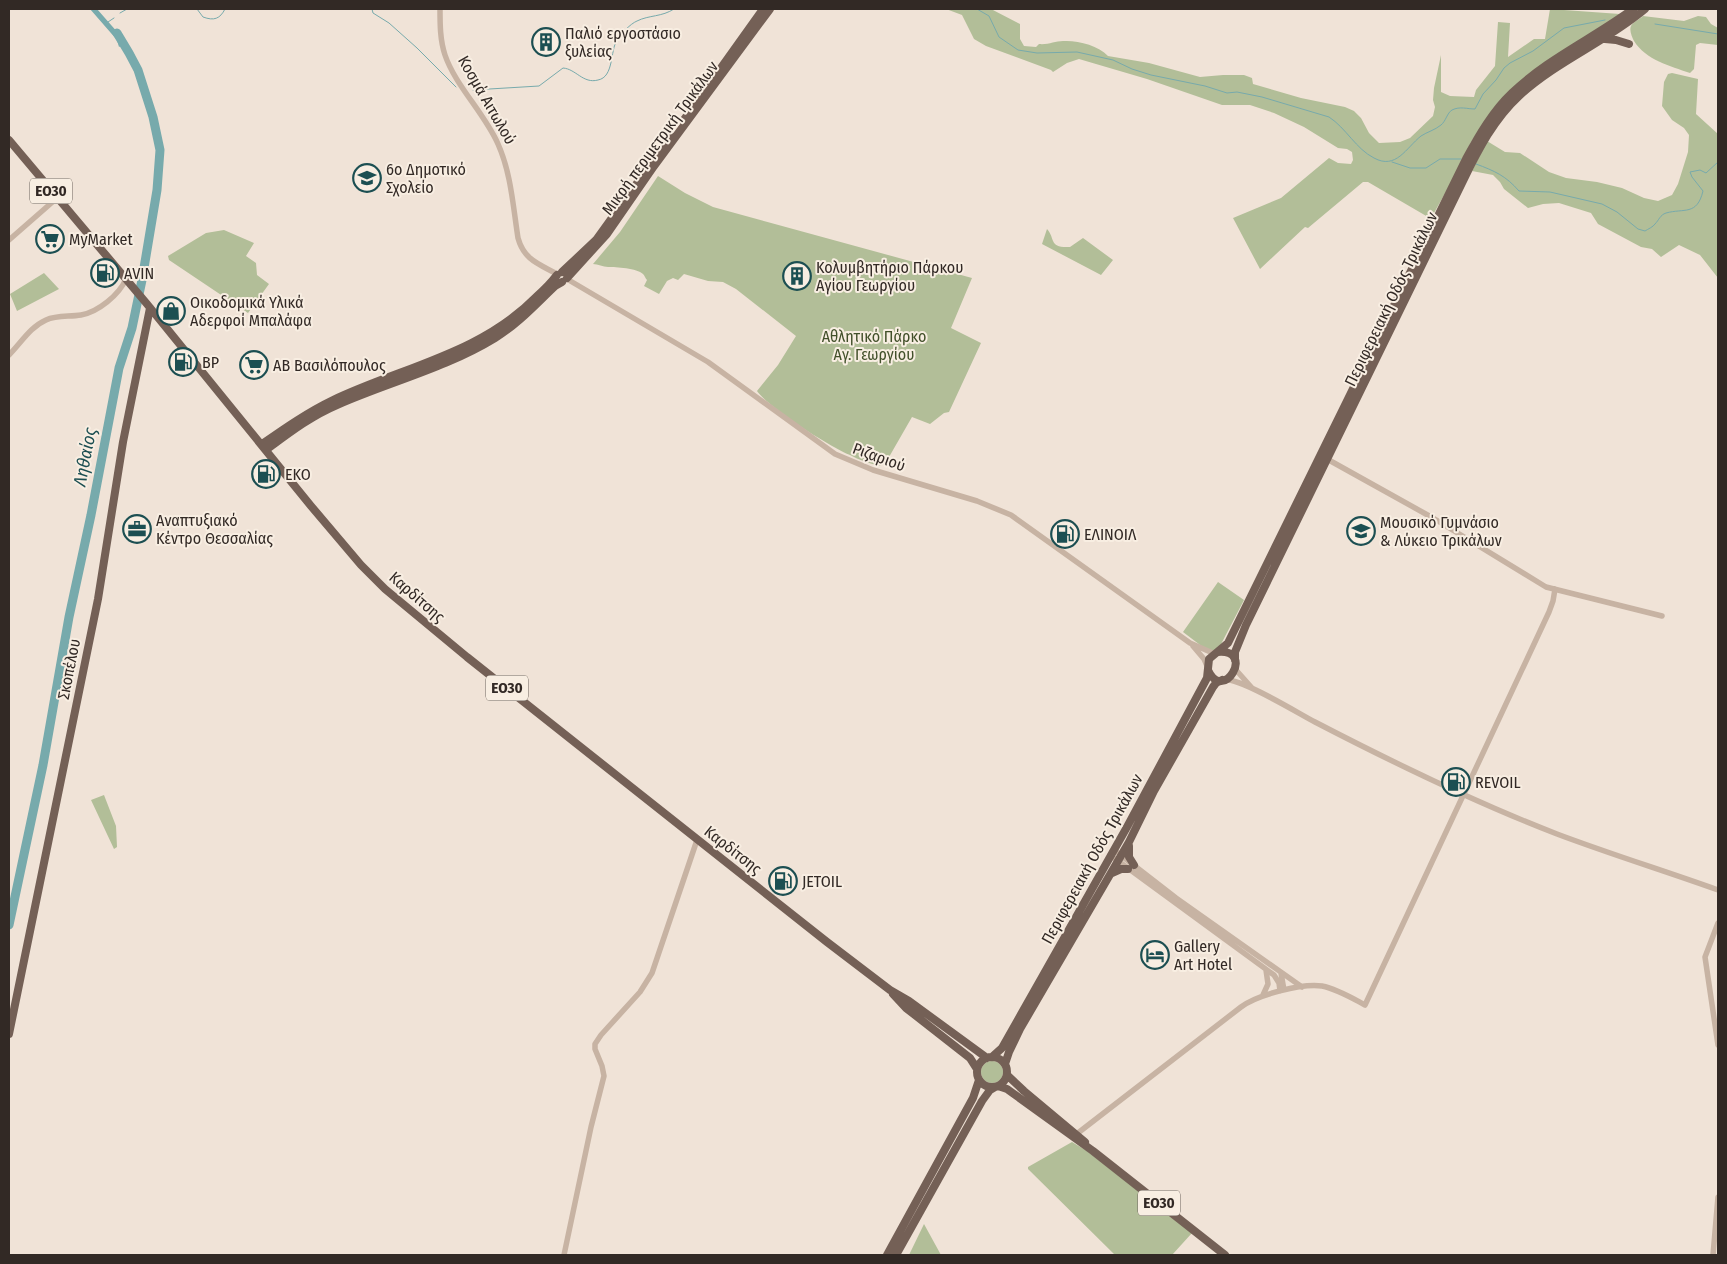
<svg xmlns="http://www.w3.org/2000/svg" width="1727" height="1264" viewBox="0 0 1727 1264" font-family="'Fira Sans Condensed',sans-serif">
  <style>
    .green { fill: #b2be98 }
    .water { fill: #77aaac }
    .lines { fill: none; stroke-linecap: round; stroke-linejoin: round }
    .stream { stroke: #77aaac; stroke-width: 1 }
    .river { stroke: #77aaac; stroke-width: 9 }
    .minor { stroke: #c7b3a3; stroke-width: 5.5 }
    .major { stroke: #746056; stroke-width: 8 }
    .labels { text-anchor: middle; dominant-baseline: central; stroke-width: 4; stroke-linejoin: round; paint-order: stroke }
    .shield { fill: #f8eee2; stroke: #6d645e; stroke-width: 1 }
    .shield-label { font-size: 15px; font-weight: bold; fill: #322925 }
    .poi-label { font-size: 16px; fill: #322925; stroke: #f8eee2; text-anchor: start }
    .street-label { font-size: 16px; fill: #322925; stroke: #f8eee2 }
    .park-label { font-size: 16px; fill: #42502a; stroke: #f8eee2 }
    .water-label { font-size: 18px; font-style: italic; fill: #1c4f52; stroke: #f8eee2 }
  </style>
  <rect width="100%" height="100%" fill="#f0e3d7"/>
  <!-- green -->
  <path class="green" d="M946,9h45l29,15v15l4,7 12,1 3,-3c9,1 16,-3 24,-3 14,-1 35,4 45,15l41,7 51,14 23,-2h21l8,3 1,6 48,14 44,9 9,4 7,7 8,15 10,10 21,-1 10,-4 23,-22 2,-9 -2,-7 1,-12 7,-33v37l9,4 24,1 2,-7 19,-24 3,-44 12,1 -2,34 26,-18h11l5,-30 70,5 -123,90 -26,38 -13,28 -24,43 -6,4 -60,-35h-5l-55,46 -3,-1 -45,42 -27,-51 48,-20 48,-40 9,5 13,1 2,-4 -1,-8 -5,-3 -9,-1 -34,-21 -30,-14 -24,-8h-28l-75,-26 -68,-20 -12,4 -14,9 -2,-2 -65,-24 -12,-7 -12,-24z
    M1643,16l41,5 14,-5 8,1 5,7 7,4v17l-18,-2 -4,2 -2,24 -4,4c-20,-7 -44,-13 -56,-32 -2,-4 -5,-11 -3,-15 2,-4 9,-7 12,-10z
    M1672,73l26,6 -2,35 22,20v144l-18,-23 -21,-10 -18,12 -9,-8 -11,-2 -43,-23 -7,-11 -32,-10 -16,1 -15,4 -24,-19 -4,-7 -7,-7 -21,-4 15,-30 18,11 15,1 29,19 17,6 31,4 25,6 22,10 14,3 14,-6 6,-11 10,-32 1,-17 -5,-7 -12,-8 -10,-14 2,-24 4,-8z
    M658,176l27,17 28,14 259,71 -21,50 30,15 -32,69 -5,1 -14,11 -18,-7 -27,47 -6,2c-10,-3 -20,-6 -29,-11 -20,-8 -81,-47 -93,-64l21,-26 18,-29 -60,-47 -13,-7 -15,-1 -24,-7 -6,6 -5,-2 -6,3 -8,13 -15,-8 3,-6c-2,-2 -2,-4 -4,-6 -6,-6 -27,-7 -35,-7 -5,0 -10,-3 -15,-3l27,-32z
    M1047,229c9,10 1,19 23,18l13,-9 30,22 -12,15 -59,-31z
    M224,230l30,13 -8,13 10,7 1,12 12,9 -21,29 -79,-53 -1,-4 38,-23z
    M44,273l15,16 -42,22 -7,-17z
    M1218,582l26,18 -25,48 -3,2 -8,1 -25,-19z
    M104,795l12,31 1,21 -3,2 -23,-49z
    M981 1072a11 11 0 1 1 22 0a11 11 0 1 1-22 0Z
    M1072,1142l15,9 105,82 -20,22h-57l-87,-86v-2z
    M924,1224l17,31h-32z"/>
  <!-- water -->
  <path class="water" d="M90,9h7l29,33 -7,5 -2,-7z"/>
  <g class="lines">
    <!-- stream -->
    <path class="stream" d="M197,9l6,8c11,4 17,2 22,-8
      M372,9l1,4 16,10 28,25 39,39
      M977,9l12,7 10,21 19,13 19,3 40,-1 36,8 19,9 19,6 54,11 22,7 10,-1 25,5 67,20c17,11 27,32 45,41 22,12 32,-10 47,-22 6,-4 14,-6 20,-11 5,-4 6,-12 11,-15 8,-4 15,-1 23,-1l8,-15 13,-14 8,-12 6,-5 23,-12 31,-23 41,-8
      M120,13l7,-4
      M108,22l6,-4
      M1655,24l63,10
      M473,90l66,-4 24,-18c13,1 20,16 35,12 16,-3 12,-29 19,-40 5,-7 13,-16 20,-19 12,-6 25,-4 37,-12
      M1392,162l18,6h16l14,-9h21
      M1476,164c19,7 30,12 43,27l31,1 52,12 15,8 21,17 7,2c3,-2 8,-4 10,-7 4,-4 5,-9 11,-11 18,-5 31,3 37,-22l-11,-14 -2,-5 10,-2 6,3 12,-11"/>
    <!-- river -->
    <path class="river" d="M9,925l34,-160 26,-148 22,-102 28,-147 13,-40 10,-48 15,-90 3,-40 -7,-33 -15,-47 -9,-17 -12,-20"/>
    <!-- minor -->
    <path class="minor" d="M440,9c0,15 0,31 5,46 10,30 40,59 53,89 13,29 15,62 20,94 6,22 21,26 39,36
      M9,240l48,-42
      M567,279l141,83 127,92 38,16 104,31 34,14 179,128 25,11
      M9,355c12,-12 21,-28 37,-35 11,-5 23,-3 35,-5 17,-3 38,-20 45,-36
      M1327,459l106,59 113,69 116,29
      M1193,646l11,13 3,7
      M1236,670l16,18
      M1227,680c15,-1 71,33 88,42 79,41 159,80 242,112 53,20 108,37 161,56
      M1118,853l58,45 126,89
      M1110,855l164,120 5,8 1,8
      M1718,923l-13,34 13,88
      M1281,973l3,17
      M1263,995l5,-11 -2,-14
      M1074,1136l167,-129c16,-12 61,-24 81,-21 15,3 30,12 43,19l184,-393 4,-11 2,-12
      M564,1255l27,-128 13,-51 -2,-10 -7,-17v-5l6,-9 39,-43 12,-19 45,-133
      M1713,1255l5,-58"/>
    <!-- major -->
    <path class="major" d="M1605,39l11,1 13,4
      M683,121l80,-112
      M9,140l138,164 164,202 50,59 24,24 82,68 360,285 63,48 19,11 78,57
      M562,272l34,-32 75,-104
      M567,278l40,-44 47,-68 116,-157
      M262,444c23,-16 46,-32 71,-44 69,-33 147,-46 203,-103 8,-7 15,-14 21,-22
      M266,450c23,-17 45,-34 71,-45 52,-23 109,-37 158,-67 23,-14 41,-34 60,-52l7,-4
      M1235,660v-8l11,-27 217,-444c15,-31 31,-62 56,-85 38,-35 87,-54 126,-87
      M1208,670c15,34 48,-21 10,-18
      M1129,846v11l5,8
      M1112,873l9,-4h7
      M893,994l13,14 64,50 7,11
      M9,1034l89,-435 25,-157 27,-134
      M977 1072a15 15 0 1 1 30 0a15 15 0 1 1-30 0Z
      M992,1057l10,-9 125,-221 80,-149 2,-19 19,-16 238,-484c13,-24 27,-48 46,-66 35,-34 82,-55 121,-84
      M1005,1064l4,-12 11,-23 109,-187 25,-51 59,-104 3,-4 6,-3
      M1007,1075l17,16 61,51
      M998,1086l9,3 86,62 132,104
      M887,1255l86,-157 6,-18
      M896,1255l86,-154 8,-11 5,-3"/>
  </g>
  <!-- icons -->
  <defs>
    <symbol id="building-ring" viewBox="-11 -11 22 22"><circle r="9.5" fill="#f8eee2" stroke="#1c4f52" stroke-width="1.5"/><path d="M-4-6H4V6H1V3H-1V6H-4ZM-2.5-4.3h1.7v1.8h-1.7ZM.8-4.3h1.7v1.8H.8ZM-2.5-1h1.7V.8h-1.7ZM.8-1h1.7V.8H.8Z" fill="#1c4f52"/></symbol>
    <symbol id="school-ring" viewBox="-11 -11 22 22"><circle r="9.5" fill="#f8eee2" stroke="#1c4f52" stroke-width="1.5"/><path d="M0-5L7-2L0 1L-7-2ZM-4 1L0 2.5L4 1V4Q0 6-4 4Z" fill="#1c4f52"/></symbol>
    <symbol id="supermarket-ring" viewBox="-11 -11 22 22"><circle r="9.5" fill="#f8eee2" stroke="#1c4f52" stroke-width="1.5"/><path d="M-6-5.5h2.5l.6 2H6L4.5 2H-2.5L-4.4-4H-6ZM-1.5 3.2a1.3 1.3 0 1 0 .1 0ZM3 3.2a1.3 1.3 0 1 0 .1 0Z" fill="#1c4f52"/></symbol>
    <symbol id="fuel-ring" viewBox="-11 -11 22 22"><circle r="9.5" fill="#f8eee2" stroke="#1c4f52" stroke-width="1.5"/><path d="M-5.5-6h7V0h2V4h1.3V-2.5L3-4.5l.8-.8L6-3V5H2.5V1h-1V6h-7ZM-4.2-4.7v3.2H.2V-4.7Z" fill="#1c4f52"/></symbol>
    <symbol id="shop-ring" viewBox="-11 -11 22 22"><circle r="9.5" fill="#f8eee2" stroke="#1c4f52" stroke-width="1.5"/><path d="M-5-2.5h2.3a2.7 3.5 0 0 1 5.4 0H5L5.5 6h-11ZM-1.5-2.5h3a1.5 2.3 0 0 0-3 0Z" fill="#1c4f52"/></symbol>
    <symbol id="office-ring" viewBox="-11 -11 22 22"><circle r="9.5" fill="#f8eee2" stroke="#1c4f52" stroke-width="1.5"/><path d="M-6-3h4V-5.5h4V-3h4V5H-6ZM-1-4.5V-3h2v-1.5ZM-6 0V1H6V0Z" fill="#1c4f52"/></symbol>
    <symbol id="hotel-ring" viewBox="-11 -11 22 22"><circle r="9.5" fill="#f8eee2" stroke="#1c4f52" stroke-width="1.5"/><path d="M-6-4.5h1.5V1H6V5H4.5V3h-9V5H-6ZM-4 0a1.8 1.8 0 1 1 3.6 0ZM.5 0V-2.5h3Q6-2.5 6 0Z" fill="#1c4f52"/></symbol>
  </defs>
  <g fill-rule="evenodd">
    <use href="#building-ring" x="530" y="26" width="32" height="32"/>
    <use href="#school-ring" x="351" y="162" width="32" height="32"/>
    <use href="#supermarket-ring" x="34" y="223" width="32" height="32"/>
    <use href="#fuel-ring" x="89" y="257" width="32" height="32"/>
    <use href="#building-ring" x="781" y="260" width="32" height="32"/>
    <use href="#shop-ring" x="155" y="295" width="32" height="32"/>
    <use href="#fuel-ring" x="167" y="346" width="32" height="32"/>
    <use href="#supermarket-ring" x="238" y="349" width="32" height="32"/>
    <use href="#fuel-ring" x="250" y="458" width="32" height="32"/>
    <use href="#office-ring" x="121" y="513" width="32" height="32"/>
    <use href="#school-ring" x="1345" y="515" width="32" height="32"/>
    <use href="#fuel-ring" x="1049" y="518" width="32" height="32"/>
    <use href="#fuel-ring" x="1440" y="766" width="32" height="32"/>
    <use href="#fuel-ring" x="767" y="865" width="32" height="32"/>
    <use href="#hotel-ring" x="1139" y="939" width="32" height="32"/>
  </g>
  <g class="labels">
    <!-- shield labels -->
    <g class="shield">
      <rect x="30" y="178.5" width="42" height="25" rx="4"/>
      <rect x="486" y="675.5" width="42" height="25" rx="4"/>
      <rect x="1138" y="1190.5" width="42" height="25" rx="4"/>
    </g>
    <g class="shield-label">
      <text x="51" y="191">ΕΟ30</text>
      <text x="507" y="688">ΕΟ30</text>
      <text x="1159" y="1203">ΕΟ30</text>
    </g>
    <!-- poi labels -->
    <g class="poi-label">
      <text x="565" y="33">Παλιό εργοστάσιο<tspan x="565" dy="18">ξυλείας</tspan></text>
      <text x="386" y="169">6ο Δημοτικό<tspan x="386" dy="18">Σχολείο</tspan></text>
      <text x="69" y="239">MyMarket</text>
      <text x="816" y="267">Κολυμβητήριο Πάρκου<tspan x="816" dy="18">Αγίου Γεωργίου</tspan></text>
      <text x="124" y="273">AVIN</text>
      <text x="190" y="302">Οικοδομικά Υλικά<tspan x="190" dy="18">Αδερφοί Μπαλάφα</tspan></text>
      <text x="202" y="362">BP</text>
      <text x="273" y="365">ΑΒ Βασιλόπουλος</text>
      <text x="285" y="474">EKO</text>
      <text x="156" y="520">Αναπτυξιακό<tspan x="156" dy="18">Κέντρο Θεσσαλίας</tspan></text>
      <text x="1380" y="522">Μουσικό Γυμνάσιο<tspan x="1380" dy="18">&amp; Λύκειο Τρικάλων</tspan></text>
      <text x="1084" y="534">ΕΛΙΝΟΙΛ</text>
      <text x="1475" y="782">REVOIL</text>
      <text x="802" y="881">JETOIL</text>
      <text x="1174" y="946">Gallery<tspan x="1174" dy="18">Art Hotel</tspan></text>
    </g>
    <!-- street labels -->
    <g class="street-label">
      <text transform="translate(487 100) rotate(60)">Κοσμά Αιτωλού</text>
      <text transform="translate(660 138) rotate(-54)">Μικρή περιμετρική Τρικάλων</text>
      <text transform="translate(1391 299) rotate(-64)">Περιφερειακή Οδός Τρικάλων</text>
      <text transform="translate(879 457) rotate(20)">Ριζαριού</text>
      <text transform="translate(417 597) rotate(41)">Καρδίτσης</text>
      <text transform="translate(69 669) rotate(-79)">Σκοπέλου</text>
      <text transform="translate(733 850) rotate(38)">Καρδίτσης</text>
      <text transform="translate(1092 859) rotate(-61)">Περιφερειακή Οδός Τρικάλων</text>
    </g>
    <!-- park labels -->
    <g class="park-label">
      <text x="874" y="336">Αθλητικό Πάρκο<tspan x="874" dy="18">Αγ. Γεωργίου</tspan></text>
    </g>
    <!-- water labels -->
    <g class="water-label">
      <text transform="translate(85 457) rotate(-79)">Ληθαίος</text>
    </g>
  </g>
  <!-- border -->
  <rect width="1727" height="1264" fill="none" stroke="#322925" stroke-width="20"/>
</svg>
